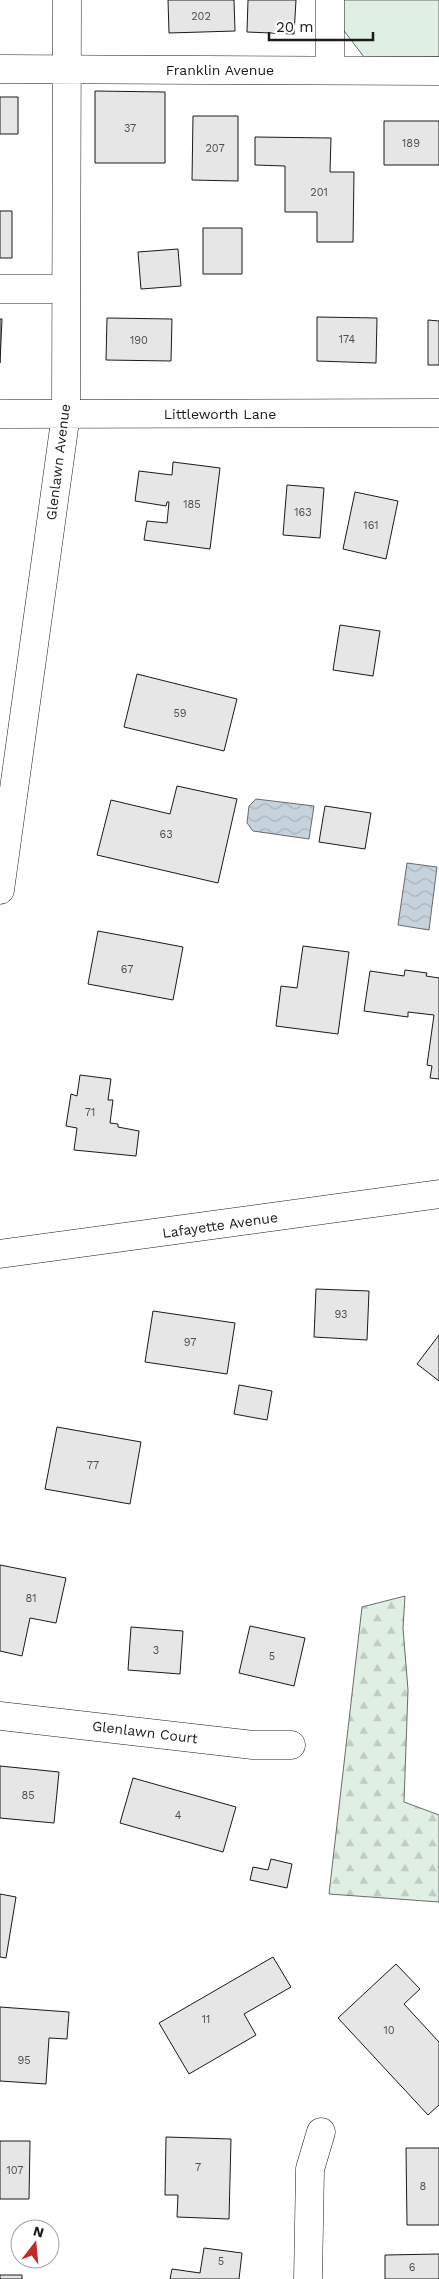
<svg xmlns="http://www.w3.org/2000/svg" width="439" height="2279" viewBox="0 0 439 2279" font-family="'Work Sans',sans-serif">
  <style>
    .forest { fill: url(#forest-firs); stroke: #6a6a6a }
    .park { fill: #e0efe3; stroke: #6a6a6a }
    .water { fill: url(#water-waves); stroke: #6a6a6a }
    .building { fill: #e6e6e6; stroke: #1a1a1a }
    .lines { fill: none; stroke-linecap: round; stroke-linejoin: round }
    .street-casing { stroke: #1a1a1a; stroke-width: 29 }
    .street { stroke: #fff; stroke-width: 28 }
    .labels { text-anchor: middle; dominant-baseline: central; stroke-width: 4; stroke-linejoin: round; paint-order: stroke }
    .number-label { font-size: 11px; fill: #4d4d4d }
    .street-label { font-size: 14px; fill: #1a1a1a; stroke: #fff }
  </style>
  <defs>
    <pattern id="forest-firs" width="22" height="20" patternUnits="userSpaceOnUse" patternTransform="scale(1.25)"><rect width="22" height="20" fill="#e0efe3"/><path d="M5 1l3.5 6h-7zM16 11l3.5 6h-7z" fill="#c0ccc2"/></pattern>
    <pattern id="water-waves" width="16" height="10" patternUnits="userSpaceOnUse" patternTransform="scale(1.25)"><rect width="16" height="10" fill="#c6d2dc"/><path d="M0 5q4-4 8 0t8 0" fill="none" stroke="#aab4bc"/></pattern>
  </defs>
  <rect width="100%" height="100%" fill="#fff"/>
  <!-- forest -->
  <path class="forest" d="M405,1596l-2,32 5,62 -4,112 35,13v87l-110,-8 33,-287z"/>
  <!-- park -->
  <path class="park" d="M342,0h97v57h-75l-23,-30z"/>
  <!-- water -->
  <path class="water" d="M256,799l58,7 -5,33 -56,-8 -6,-8 2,-17z
    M407,863l30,4 -8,63 -31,-5z"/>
  <!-- building -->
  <path class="building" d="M168,0h66l1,31 -66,2z
    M248,0h48l-2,34 -47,-2z
    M95,91l70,1v71h-70z
    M0,97h18v37h-18z
    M193,116h45v65l-46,-1z
    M384,121h55v44h-55z
    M255,137l76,1 -1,34h24l-1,70h-36v-30h-32v-46l-30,-1z
    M0,211h12v47h-12z
    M203,228h39v46h-39z
    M178,249l3,37 -40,3 -3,-37z
    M317,317l60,1 -1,45 -59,-2z
    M107,318l65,1 -1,42 -65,-1z
    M0,319h2l-2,44z
    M428,320l11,1v44h-11z
    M173,462l47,6 -10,81 -66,-9 3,-19 20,2 2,-21h-2l-1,4 -31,-5 4,-30 33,4z
    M287,485l37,3 -4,50 -37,-3z
    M355,492l43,9 -12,58 -43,-10z
    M340,625l40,6 -7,45 -40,-6z
    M137,674l100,25 -13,52 -100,-24z
    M177,786l60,13 -19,84 -121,-28 14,-55 59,14z
    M325,806l46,7 -6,36 -46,-7z
    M98,931l85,16 -10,53 -85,-16z
    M303,946l46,6 -11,82 -62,-8 5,-40 16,2z
    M405,970l22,3 -1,3 13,2v101l-9,-1 2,-12 -5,-1 7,-50 -26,-3v5l-44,-6 6,-40 34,5z
    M80,1075l31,4 -3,21h5l-3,23 8,1v3l21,4 -3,25 -62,-6 3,-22 -11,-2 5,-32 6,2z
    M316,1289l53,2 -2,49 -53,-3z
    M153,1311l82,12 -8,51 -82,-12z
    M439,1335v46l-22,-17z
    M239,1385l33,6 -5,29 -33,-6z
    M57,1427l84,15 -11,62 -85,-15z
    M0,1565l66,13 -10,45 -26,-5 -8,38 -22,-5z
    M250,1626l55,12 -11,48 -55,-13z
    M131,1627l52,4 -3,43 -52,-4z
    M0,1766l59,6 -5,51 -54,-5z
    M133,1778l103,29 -13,45 -103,-29z
    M271,1859l21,5 -5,24 -37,-8 3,-13 15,3z
    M0,1894l16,3 -10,61 -6,-1z
    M273,1957l18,30 -47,27 12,21 -67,39 -30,-51z
    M396,1964l24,25 -16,15 35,38v63l-11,10 -90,-97z
    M0,2007l69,5 -2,27 -18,-1 -3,46 -46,-3z
    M166,2137l65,2 -2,80 -52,-2 1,-22h-13z
    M0,2141h30l-1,58h-29z
    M406,2148h33v77h-32z
    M204,2248l38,5 -3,26h-69l2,-10 28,4z
    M439,2254v25h-54v-24z
    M0,2275h22v4h-22z"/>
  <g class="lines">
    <defs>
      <path id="street" d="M330,0v69
        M0,69l439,2
        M0,289h66
        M0,414l439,-1
        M0,890l66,-476 1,-414
        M0,1254l439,-60
        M0,1716l253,29h38
        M308,2279l2,-110 11,-37"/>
    </defs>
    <!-- street casing -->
    <use href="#street" class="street-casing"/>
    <!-- street -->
    <use href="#street" class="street"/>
  </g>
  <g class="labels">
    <!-- number labels -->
    <g class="number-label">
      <text x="201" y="16">202</text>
      <text x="130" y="128">37</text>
      <text x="411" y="143">189</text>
      <text x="215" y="148">207</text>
      <text x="319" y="192">201</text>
      <text x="347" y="339">174</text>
      <text x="139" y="340">190</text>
      <text x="192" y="504">185</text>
      <text x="303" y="512">163</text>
      <text x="371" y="525">161</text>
      <text x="180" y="713">59</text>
      <text x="166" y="834">63</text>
      <text x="127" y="969">67</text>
      <text x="90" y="1112">71</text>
      <text x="341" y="1314">93</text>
      <text x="190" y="1342">97</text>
      <text x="93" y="1465">77</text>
      <text x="31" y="1598">81</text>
      <text x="156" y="1650">3</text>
      <text x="272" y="1656">5</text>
      <text x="28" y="1795">85</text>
      <text x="178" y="1815">4</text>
      <text x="206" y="2019">11</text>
      <text x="389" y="2030">10</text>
      <text x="24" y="2060">95</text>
      <text x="198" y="2167">7</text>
      <text x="15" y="2170">107</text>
      <text x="423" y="2186">8</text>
      <text x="221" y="2261">5</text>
      <text x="412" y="2267">6</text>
    </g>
    <!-- street labels -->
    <g class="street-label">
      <text x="220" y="70">Franklin Avenue</text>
      <text x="220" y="414">Littleworth Lane</text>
      <text transform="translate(58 462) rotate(-83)">Glenlawn Avenue</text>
      <text transform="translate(220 1225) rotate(-8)">Lafayette Avenue</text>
      <text transform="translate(145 1732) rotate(7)">Glenlawn Court</text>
    </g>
  </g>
  <!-- north arrow -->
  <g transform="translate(35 2244) rotate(16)"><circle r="24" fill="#ffffff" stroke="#a3a3a3"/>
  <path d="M0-4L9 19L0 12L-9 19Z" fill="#c62828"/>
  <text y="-8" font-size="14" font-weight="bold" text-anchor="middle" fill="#1a1a1a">N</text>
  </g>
  <!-- scale -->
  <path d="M269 32v8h104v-8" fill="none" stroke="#1a1a1a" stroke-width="2.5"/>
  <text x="276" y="32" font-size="15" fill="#1a1a1a" stroke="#ffffff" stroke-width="4" paint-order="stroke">20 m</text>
</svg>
